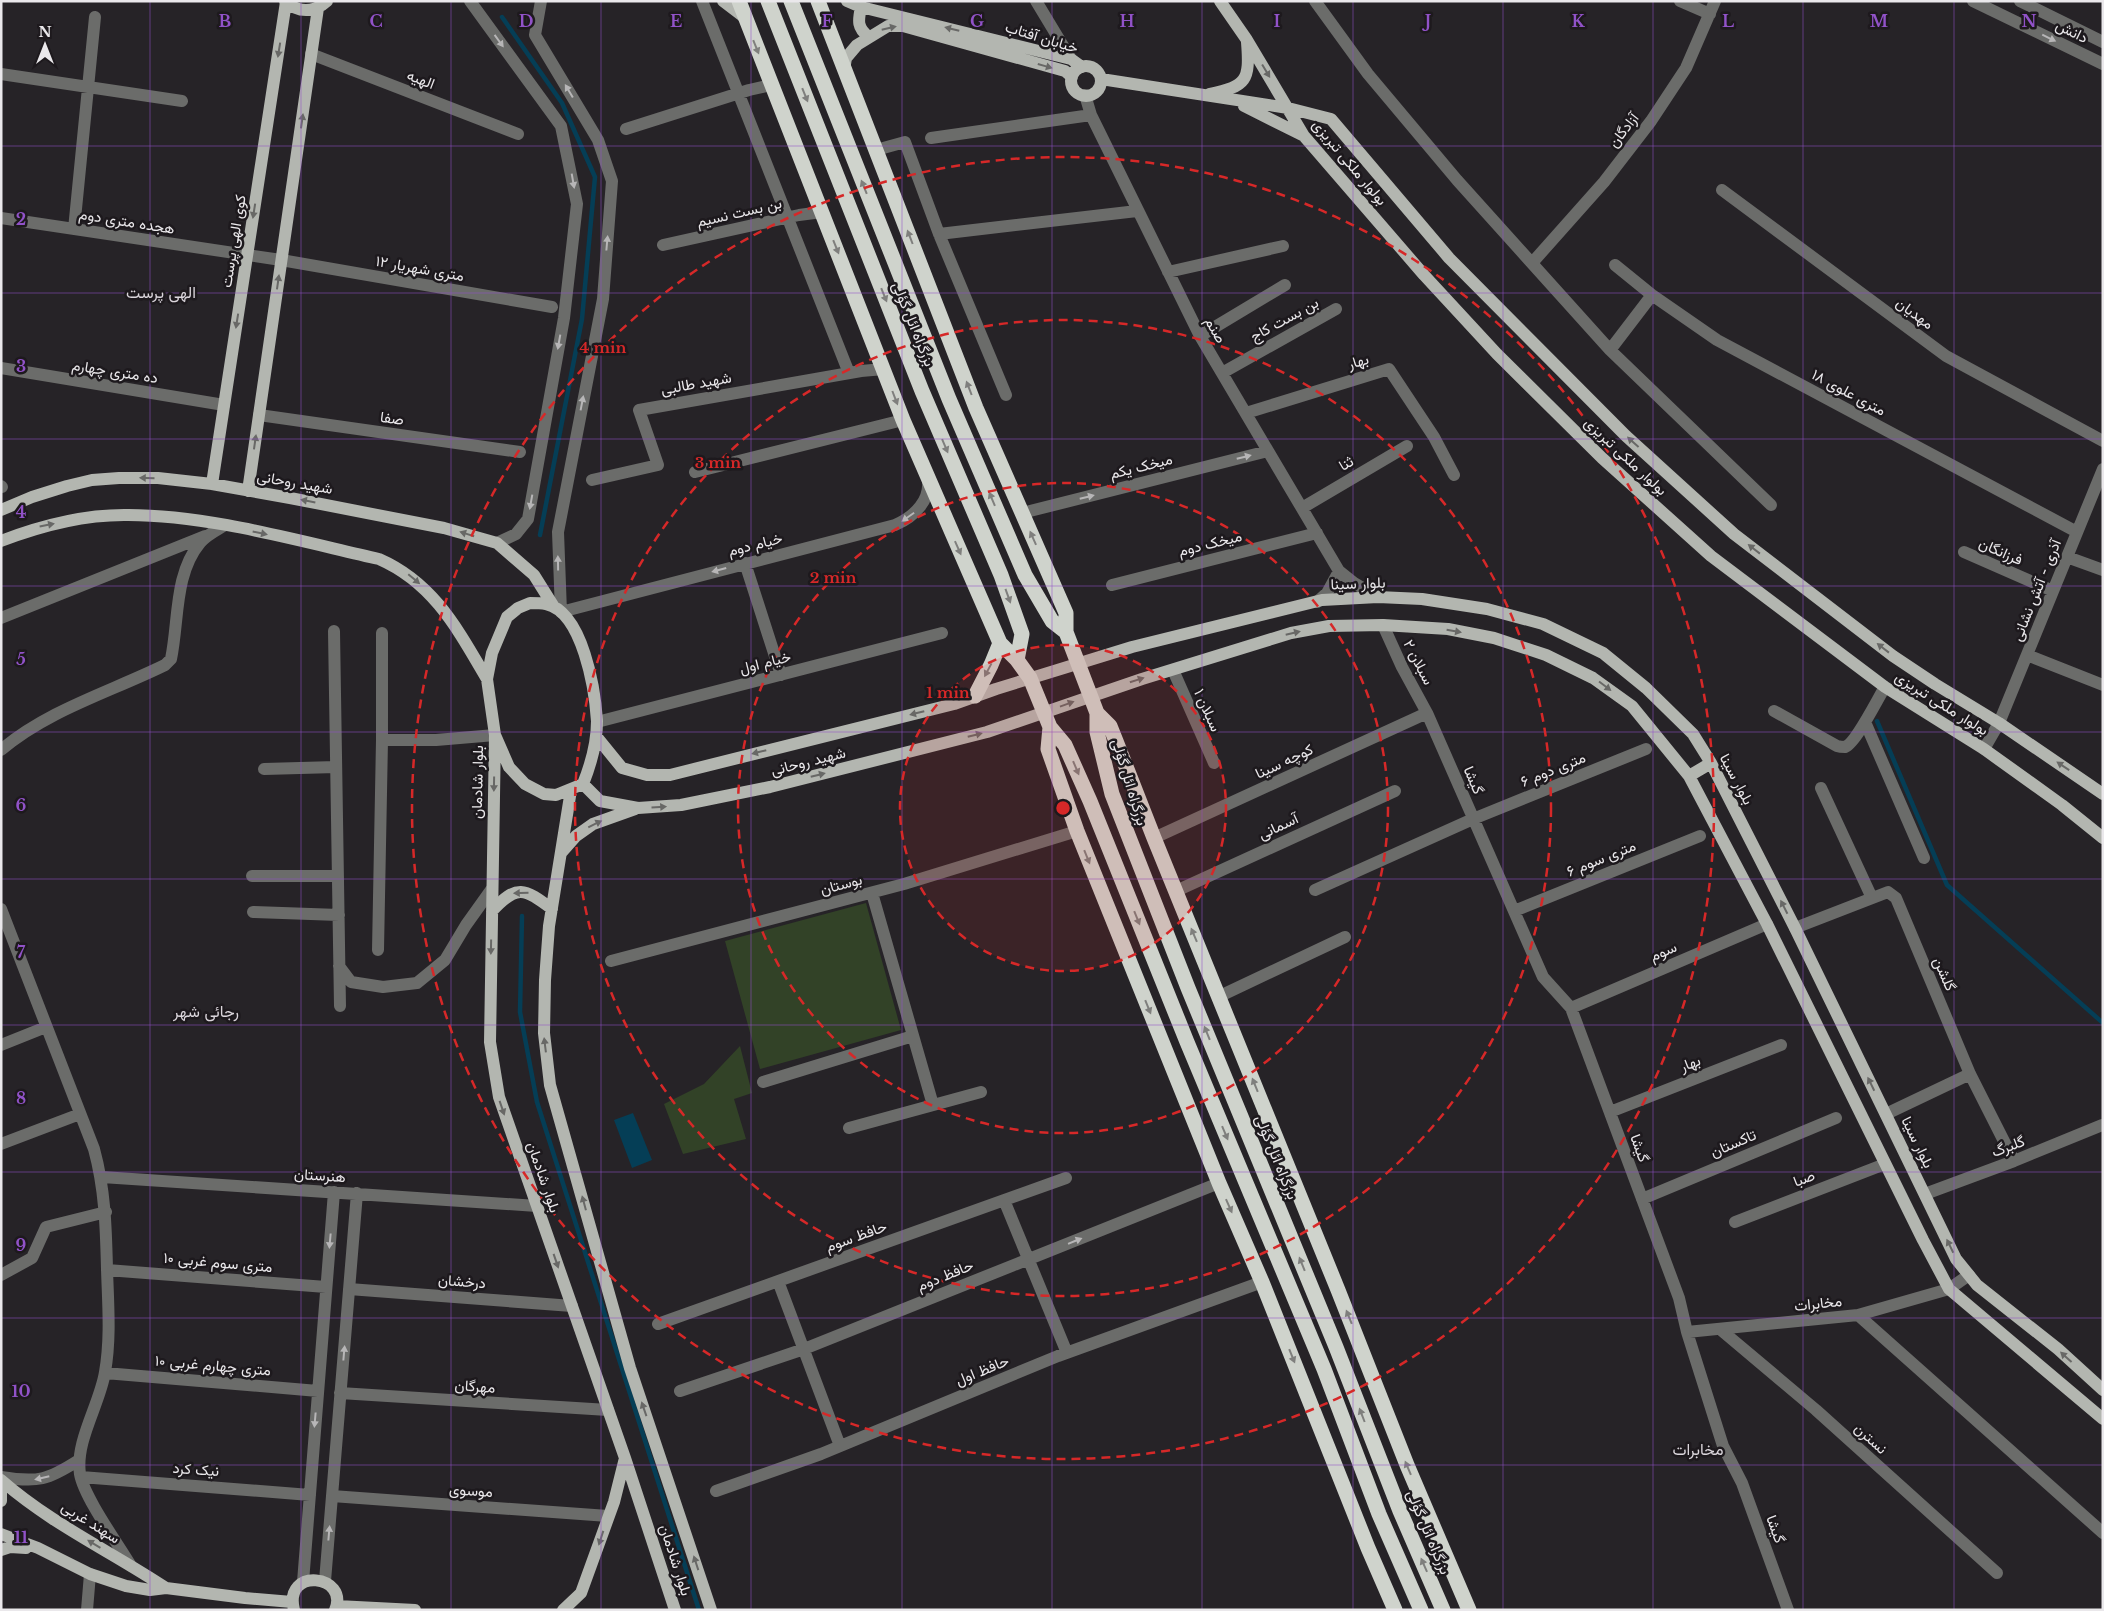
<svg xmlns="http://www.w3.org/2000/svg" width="2104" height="1611" viewBox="0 0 2104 1611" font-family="'Libre Baskerville',Vazirmatn,serif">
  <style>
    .green { fill: #324227 }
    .water { fill: #053e56 }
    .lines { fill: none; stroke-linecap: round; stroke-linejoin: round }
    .stream { stroke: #053e56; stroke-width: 4.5 }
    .minor { stroke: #6b6c6a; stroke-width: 12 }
    .major { stroke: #b3b6b0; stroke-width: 12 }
    .highway { stroke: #cfd3cc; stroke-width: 15 }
    .oneway { fill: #686866 }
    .oneway2 { fill: #b7b6b7 }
    .oneway3 { fill: #7f7f7d }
    .grid { fill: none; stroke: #9152c8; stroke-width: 1; stroke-opacity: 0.55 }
    .ring { fill: none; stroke: #d62828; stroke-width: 2.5; stroke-dasharray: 9 6 }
    .labels { text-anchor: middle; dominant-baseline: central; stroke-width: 5; stroke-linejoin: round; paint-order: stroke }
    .street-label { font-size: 15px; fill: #eae8eb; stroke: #1d191d }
    .neighbourhood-label { font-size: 16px; fill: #dbd6dc; stroke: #1d191d }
    .grid-label { font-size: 16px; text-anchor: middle; font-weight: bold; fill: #9152c8; stroke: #1d191d; stroke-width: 5; stroke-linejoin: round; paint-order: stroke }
    .centre { fill: #d62828; stroke: #1d191d; stroke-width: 2.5 }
    .ring-label { font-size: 15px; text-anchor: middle; font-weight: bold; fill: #d62828; stroke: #1d191d; stroke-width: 5; stroke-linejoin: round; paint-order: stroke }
  </style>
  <rect width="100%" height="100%" fill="#262327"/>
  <!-- green -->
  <path class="green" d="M866,903l35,127 -141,39 -35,-128z
    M740,1046l12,47 -18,6 12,40 -63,15 -19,-50 40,-20z"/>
  <!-- water -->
  <path class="water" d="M633,1113l19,47 -20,8 -18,-48z"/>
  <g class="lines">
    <!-- stream -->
    <path class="stream" d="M502,17l60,86 33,74 -13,142 -42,216
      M1877,721l70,164 156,138
      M522,916l-2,96 17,90 162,508"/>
    <!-- minor -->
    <path class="minor" d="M470,1l91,125 16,78 -13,114 -36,201 -12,15 -19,9
      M541,1l-6,34 63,105 14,41 -9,118 -45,233 3,80 334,-87c19,-8 38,-26 32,-49
      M702,1l147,372
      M1036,1l35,58
      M1315,1l53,73 89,106 153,170 161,155
      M1680,1l30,13
      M1973,1l130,63
      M2020,1l83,41
      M311,54l207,80
      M1,74l181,27
      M1085,95l6,20 109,221 139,235 15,12 24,14
      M626,129l123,-39 22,-5
      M931,138l160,-23
      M876,150l29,-8 34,92 67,161
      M1722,190l224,166 157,85
      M1,218l280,42 271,47
      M74,229l21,-212
      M939,234l198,-23
      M663,245l136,-30 23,-3
      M1532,263l72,-81 47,-61 35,-53 29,-67
      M1615,265l37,30 65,45 360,192
      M1168,272l115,-26
      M1200,336l85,-51
      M1610,350l42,-55
      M1,368l223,37
      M1222,373l114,-64
      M1246,413l143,-44 45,68 20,38
      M259,415l261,37
      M695,472l208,-52
      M592,480l66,-15 -19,-55 222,-39 23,-2
      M1,486l1,1
      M1302,508l105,-62
      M1022,513l246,-62
      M1964,552l89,39
      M2067,557l36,13
      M745,563l36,112
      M1112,585l205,-52
      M1317,602l10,-9 12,-22
      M1,618l204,-82
      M1383,625l19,42 25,46 116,264 28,31 108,290 8,34 36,114 19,37 46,127
      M334,631l6,375
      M2027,655l76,30
      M1173,670l41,93
      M1774,711l63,35c3,1 5,1 8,1 11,-4 33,-49 40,-60
      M597,722l345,-89
      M1865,722l59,136
      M382,740h54l59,-5
      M1984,749l15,-26 104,-254
      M1,750c47,-40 109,-58 164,-85l6,-6c8,-38 3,-85 29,-116 6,-8 17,-13 25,-18
      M264,769l72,-2
      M1821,788l51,110
      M1154,838l273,-125
      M252,876h86
      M1315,890l158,-71 173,-70
      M1176,891l219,-100
      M872,893l61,212
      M1,909l93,240c11,40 12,79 13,120 1,34 4,69 -2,103 -5,32 -30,69 -25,102 4,23 38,70 51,92
      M1514,911l186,-75
      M253,912l86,3
      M1795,928l93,-36 8,6 74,176 44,87
      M378,950l4,-210v-107
      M611,961l293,-77 173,-53
      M339,966l12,16 32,5 34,-4 28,-23 21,-35 25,-35
      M1220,996l125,-59
      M1571,1008l196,-84
      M1,1045l45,-18
      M763,1082l150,-46
      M1610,1112l171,-67
      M1886,1114l84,-40
      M849,1128l132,-36
      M1,1144l79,-30
      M102,1177l435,29
      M1925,1194l89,-33 88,-36
      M1642,1199l194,-81
      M1004,1200l63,153
      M1735,1222l150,-58
      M107,1270l219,17
      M1,1275l31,-17 14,-31 60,-15
      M778,1281l62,165
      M349,1289l223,17
      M1858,1315l245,218
      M658,1324l408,-146
      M1721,1330l95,80 181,163
      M1687,1332l171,-17 91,-26 20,-14
      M105,1373l213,18
      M680,1391l124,-42 415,-166
      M340,1393l268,17
      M1,1477c37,6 47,3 78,-17
      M81,1477l229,18
      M716,1491l105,-37 237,-98 204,-74
      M332,1496l276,20
      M325,1581l32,-388
      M303,1582l31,-390
      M87,1610l3,-36"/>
    <!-- major -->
    <path class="major" d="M285,1c13,12 29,12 42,0
      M723,1l21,16
      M847,1l14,6 210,52 11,8
      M1220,1l27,39 57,96 120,139 73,79 105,104 109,98 174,131 99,62 78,56 41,33
      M861,7c-3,14 -4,21 8,30
      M1071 81a15 15 0 1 1 30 0a15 15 0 1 1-30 0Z
      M844,70l2,-12 11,-13 31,-19h15l162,45 7,6
      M1101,79l187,29 43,11 118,139 177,178 108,98 159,122 42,28 64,39 104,71
      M1209,94c38,-8 41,-13 38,-52
      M1244,106l60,30
      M212,484l74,-482
      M248,491l70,-483
      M1,510l31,-13 35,-11 25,-6 27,-2h39l54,6 78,14 154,30 53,15 37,32 20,32
      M1,541c39,-15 81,-26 123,-26 81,-1 175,26 255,44 55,24 79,71 108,120
      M530,603c5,0 11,0 16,1 37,8 49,86 51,117 0,22 -6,43 -14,63l-27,11 -12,-1 -19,-10 -16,-17 -14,-32 -8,-56 5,-26 15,-36 11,-9z
      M495,735l-5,307 9,55 126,361 50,152
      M596,736l26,32 25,7h23l284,-71 42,-15 136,-42 190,-47 56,-3 44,2 65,10 56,15 60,29 43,35 47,46 18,29 84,165 161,331 21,26 81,64 45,41
      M1689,776l22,-13
      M583,784l17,17 38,7 43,-3 89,-18 217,-55 155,-53 149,-46 38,-7 54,-1 65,4 46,9 52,17 47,23 39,28 57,70 78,148 156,316 26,49 154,130
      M571,790l-22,136 -4,54 -1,53 6,52 80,283 81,242
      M561,853l15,-17 17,-12 42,-15
      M492,911c25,-27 32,-23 60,-2
      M1,1480c50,44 111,72 165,108
      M1,1489v12
      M1,1534l37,14 52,26 36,12 24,4 16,-2 79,10 47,4
      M1,1550l9,-3 16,1
      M337,1606l78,4
      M294,1610c-11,-44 56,-35 41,0
      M563,1610l18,-17 33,-91 11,-44"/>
    <!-- highway -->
    <path class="highway" d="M739,1l164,419 97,223 17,17 13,18 20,49 -2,22 29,82 142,352 43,99 106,266 27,62
      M768,1l154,390 79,184 21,59 -5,26
      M791,1l158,398 76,176 27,46 14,11
      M818,1l158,407 90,205v19l31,81 13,13 6,15 38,97 184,452 69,175 62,145
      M975,696l16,-31 9,-22
      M1097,713v19l15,62 76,194 148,359 64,164 43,99
      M1050,727l15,18 25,56 97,241 137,327 55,145 42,96"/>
  </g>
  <!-- one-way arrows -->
  <defs><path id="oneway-solid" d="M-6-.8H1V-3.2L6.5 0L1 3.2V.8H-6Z" transform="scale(1.25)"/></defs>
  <g class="oneway">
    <use href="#oneway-solid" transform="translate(889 28) rotate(-13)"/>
    <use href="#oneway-solid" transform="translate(952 29) rotate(-166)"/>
    <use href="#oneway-solid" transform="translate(279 50) rotate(99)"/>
    <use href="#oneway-solid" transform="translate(1045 66) rotate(16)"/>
    <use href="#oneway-solid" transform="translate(1266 71) rotate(59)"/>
    <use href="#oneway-solid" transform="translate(302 121) rotate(-82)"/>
    <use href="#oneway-solid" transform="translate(254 211) rotate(99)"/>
    <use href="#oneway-solid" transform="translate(278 282) rotate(-82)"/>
    <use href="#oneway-solid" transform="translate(237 321) rotate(99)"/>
    <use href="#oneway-solid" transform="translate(255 442) rotate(-82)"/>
    <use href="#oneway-solid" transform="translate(1633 442) rotate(-138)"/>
    <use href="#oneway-solid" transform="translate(147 478) rotate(-179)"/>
    <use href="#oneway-solid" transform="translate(308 501) rotate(-169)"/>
    <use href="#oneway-solid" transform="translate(47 525) rotate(-11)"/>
    <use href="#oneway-solid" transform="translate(260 533) rotate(12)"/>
    <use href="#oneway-solid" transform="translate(467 534) rotate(-163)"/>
    <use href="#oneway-solid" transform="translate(1754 549) rotate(-142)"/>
    <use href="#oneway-solid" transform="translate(414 579) rotate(40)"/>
    <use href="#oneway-solid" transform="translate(1454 631) rotate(10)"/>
    <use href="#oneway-solid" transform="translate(1293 633) rotate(-13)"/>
    <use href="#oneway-solid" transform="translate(1883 648) rotate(-142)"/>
    <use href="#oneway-solid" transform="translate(1137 680) rotate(-18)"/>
    <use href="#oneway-solid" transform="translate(1605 686) rotate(37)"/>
    <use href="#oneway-solid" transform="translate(1067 704) rotate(-20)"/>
    <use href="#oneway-solid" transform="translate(917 713) rotate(166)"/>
    <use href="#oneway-solid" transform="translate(975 735) rotate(-14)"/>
    <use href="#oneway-solid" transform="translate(759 752) rotate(166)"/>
    <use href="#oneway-solid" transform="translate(2063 766) rotate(-146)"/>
    <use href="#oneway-solid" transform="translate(818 775) rotate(-14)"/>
    <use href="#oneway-solid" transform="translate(494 784) rotate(91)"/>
    <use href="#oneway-solid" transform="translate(659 807) rotate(-4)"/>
    <use href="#oneway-solid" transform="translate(595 824) rotate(-26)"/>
    <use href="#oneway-solid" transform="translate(521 893) rotate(178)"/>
    <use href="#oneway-solid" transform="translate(1784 907) rotate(-117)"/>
    <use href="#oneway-solid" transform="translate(491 947) rotate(91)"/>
    <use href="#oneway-solid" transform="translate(545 1045) rotate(-97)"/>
    <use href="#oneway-solid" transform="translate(1871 1084) rotate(-116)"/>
    <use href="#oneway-solid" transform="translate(502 1108) rotate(71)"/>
    <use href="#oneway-solid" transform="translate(584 1203) rotate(-105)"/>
    <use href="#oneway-solid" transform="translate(1950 1246) rotate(-116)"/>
    <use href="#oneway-solid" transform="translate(556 1261) rotate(71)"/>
    <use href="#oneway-solid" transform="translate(2066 1357) rotate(-138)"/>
    <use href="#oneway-solid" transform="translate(644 1409) rotate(-109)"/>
    <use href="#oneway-solid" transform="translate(601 1538) rotate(108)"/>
    <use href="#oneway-solid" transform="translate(94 1544) rotate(-149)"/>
    <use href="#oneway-solid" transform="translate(696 1563) rotate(-108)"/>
  </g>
  <g class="oneway2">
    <use href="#oneway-solid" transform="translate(2049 38) rotate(26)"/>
    <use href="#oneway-solid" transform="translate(499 41) rotate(54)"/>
    <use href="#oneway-solid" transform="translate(569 91) rotate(-121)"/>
    <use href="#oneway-solid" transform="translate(573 181) rotate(80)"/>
    <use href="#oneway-solid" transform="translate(607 243) rotate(-85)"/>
    <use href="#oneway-solid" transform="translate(559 342) rotate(100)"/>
    <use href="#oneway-solid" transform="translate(582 403) rotate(-79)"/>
    <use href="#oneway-solid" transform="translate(1244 457) rotate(-14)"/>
    <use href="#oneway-solid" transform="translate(1087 497) rotate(-14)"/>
    <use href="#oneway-solid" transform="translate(531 502) rotate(100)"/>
    <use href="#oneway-solid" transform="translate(908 517) rotate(145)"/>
    <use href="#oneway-solid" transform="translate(558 563) rotate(-91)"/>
    <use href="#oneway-solid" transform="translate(719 570) rotate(165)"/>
    <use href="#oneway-solid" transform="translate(330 1241) rotate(95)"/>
    <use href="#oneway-solid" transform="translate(1075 1241) rotate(-22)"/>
    <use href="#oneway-solid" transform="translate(344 1353) rotate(-85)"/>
    <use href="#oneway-solid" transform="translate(315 1420) rotate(95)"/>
    <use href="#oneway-solid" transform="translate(42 1478) rotate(167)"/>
    <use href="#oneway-solid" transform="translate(329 1533) rotate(-85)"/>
  </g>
  <g class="oneway3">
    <use href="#oneway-solid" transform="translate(756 47) rotate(68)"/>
    <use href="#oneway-solid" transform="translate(805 95) rotate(68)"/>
    <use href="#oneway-solid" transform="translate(864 187) rotate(-112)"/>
    <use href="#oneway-solid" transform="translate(910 237) rotate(-111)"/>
    <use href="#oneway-solid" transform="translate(836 247) rotate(68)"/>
    <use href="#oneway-solid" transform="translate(884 295) rotate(68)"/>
    <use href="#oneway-solid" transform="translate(969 388) rotate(-111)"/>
    <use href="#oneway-solid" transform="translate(895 398) rotate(69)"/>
    <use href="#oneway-solid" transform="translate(945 446) rotate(67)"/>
    <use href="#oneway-solid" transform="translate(992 499) rotate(-113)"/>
    <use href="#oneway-solid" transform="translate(1033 538) rotate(-114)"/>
    <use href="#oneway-solid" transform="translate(958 548) rotate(66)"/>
    <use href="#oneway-solid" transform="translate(1008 596) rotate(70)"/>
    <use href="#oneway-solid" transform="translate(988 670) rotate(118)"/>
    <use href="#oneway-solid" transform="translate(1076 768) rotate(67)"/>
    <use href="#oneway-solid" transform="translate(1087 857) rotate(68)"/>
    <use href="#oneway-solid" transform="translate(1137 918) rotate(68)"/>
    <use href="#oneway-solid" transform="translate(1194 935) rotate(-113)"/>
    <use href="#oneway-solid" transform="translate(1148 1007) rotate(68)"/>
    <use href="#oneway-solid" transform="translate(1207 1033) rotate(-112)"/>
    <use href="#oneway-solid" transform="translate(1255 1085) rotate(-112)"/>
    <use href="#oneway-solid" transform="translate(1225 1133) rotate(67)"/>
    <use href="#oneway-solid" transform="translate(1229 1206) rotate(66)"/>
    <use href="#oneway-solid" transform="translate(1302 1264) rotate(-112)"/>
    <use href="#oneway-solid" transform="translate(1349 1317) rotate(-112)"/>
    <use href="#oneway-solid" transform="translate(1292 1356) rotate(68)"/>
    <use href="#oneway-solid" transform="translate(1362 1415) rotate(-111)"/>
    <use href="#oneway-solid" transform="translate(1408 1468) rotate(-113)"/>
    <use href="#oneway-solid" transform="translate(1424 1565) rotate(-114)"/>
  </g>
  <!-- grid -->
  <path class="grid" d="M150,1v1609M301,1v1609M451,1v1609M601,1v1609M751,1v1609M902,1v1609M1052,1v1609M1202,1v1609M1353,1v1609M1503,1v1609M1653,1v1609M1803,1v1609M1954,1v1609M1,146h2102M1,293h2102M1,439h2102M1,586h2102M1,732h2102M1,879h2102M1,1025h2102M1,1172h2102M1,1318h2102M1,1465h2102"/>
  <!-- distance rings -->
  <circle cx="1063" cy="808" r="163" fill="#d62828" fill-opacity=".12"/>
  <g class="ring">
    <circle cx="1063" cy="808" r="163"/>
    <circle cx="1063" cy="808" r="325"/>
    <circle cx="1063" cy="808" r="488"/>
    <circle cx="1063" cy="808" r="651"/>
  </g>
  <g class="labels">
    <!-- street labels -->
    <g class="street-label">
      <text transform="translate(2072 31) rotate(26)">دانش</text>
      <text transform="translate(1042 37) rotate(17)">خیابان آفتاب</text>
      <text transform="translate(421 79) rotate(21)">الهیه</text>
      <text transform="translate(1623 130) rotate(-52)">آزادگان</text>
      <text transform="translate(1350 162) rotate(50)">بولوار ملکی تبریزی</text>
      <text transform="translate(739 212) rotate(-13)">بن بست نسیم</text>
      <text transform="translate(127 221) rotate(9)">هجده متری دوم</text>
      <text transform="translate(233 241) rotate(-81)">کوی الهی پرست</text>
      <text transform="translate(420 268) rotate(10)">۱۲ متری شهریار</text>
      <text transform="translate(1915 313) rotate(36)">مهدیان</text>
      <text transform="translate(1284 319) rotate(-29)">بن بست کاج</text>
      <text transform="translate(914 324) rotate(68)">بزرگراه ائل گؤلی</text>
      <text transform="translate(1216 330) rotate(61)">صنم</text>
      <text transform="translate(1358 361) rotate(-17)">بهار</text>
      <text transform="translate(115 371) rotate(9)">ده متری چهارم</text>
      <text transform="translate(696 383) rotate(-10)">شهید طالبی</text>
      <text transform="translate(1849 392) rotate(28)">۱۸ متری علوی</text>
      <text transform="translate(392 418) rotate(8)">صفا</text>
      <text transform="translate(1626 456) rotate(43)">بولوار ملکی تبریزی</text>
      <text transform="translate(1346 463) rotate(-31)">ثنا</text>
      <text transform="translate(1141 466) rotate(-14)">میخک یکم</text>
      <text transform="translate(295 482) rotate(10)">شهید روحانی</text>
      <text transform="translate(1210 543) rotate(-14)">میخک دوم</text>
      <text transform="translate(755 544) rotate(-14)">خیام دوم</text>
      <text transform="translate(2001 551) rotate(24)">فرزانگان</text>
      <text transform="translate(1358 583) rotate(-2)">بلوار سینا</text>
      <text transform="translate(2036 590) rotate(-68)">آذرى - آتش نشانى</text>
      <text transform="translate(765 662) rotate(-14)">خیام اول</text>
      <text transform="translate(1419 662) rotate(63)">سبلان ۲</text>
      <text transform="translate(1942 703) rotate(32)">بولوار ملکی تبریزی</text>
      <text transform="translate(1208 710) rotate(66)">سبلان ۱</text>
      <text transform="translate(808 761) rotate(-14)">شهید روحانی</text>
      <text transform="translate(1284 761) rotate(-25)">کوچه سینا</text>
      <text transform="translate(1553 769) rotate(-22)">۶ متری دوم</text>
      <text transform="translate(1737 779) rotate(62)">بلوار سینا</text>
      <text transform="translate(1474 780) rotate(67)">گیشا</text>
      <text transform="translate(477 782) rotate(-89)">بلوار شادمان</text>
      <text transform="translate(1130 782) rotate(73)">بزرگراه ائل گؤلی</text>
      <text transform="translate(1278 826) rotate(-25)">آسمانی</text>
      <text transform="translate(1601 858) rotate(-22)">۶ متری سوم</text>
      <text transform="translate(841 884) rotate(-15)">بوستان</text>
      <text transform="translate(1663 951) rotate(-23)">سوم</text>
      <text transform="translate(1945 974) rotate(67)">گلشن</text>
      <text transform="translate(1690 1063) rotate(-21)">بهار</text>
      <text transform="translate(1918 1142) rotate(64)">بلوار سینا</text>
      <text transform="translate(1733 1143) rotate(-23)">تاکستان</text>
      <text transform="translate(2008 1146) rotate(-21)">گلبرگ</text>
      <text transform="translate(1640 1148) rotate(70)">گیشا</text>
      <text transform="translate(1277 1157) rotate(68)">بزرگراه ائل گؤلی</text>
      <text transform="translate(320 1175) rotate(4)">هنرستان</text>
      <text transform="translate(544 1177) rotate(71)">بلوار شادمان</text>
      <text transform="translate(1804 1178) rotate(-21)">صبا</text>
      <text transform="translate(856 1236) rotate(-20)">حافظ سوم</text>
      <text transform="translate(218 1262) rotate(5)">۱۰ متری سوم غربی</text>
      <text transform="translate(945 1275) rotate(-22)">حافظ دوم</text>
      <text transform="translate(462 1281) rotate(4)">درخشان</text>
      <text transform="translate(1818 1303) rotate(-6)">مخابرات</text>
      <text transform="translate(213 1365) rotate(5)">۱۰ متری چهارم غربی</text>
      <text transform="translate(982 1370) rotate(-22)">حافظ اول</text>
      <text transform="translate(475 1386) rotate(4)">مهرگان</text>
      <text transform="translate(1871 1438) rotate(42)">نسترن</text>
      <text transform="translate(196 1469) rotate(4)">نیک کرد</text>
      <text transform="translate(471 1490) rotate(4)">موسوی</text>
      <text transform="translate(91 1522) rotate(32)">سهند غربی</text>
      <text transform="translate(1776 1529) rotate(70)">گیشا</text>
      <text transform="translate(1429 1532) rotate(67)">بزرگراه ائل گؤلی</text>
      <text transform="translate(676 1560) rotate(72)">بلوار شادمان</text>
    </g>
    <!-- neighbourhood labels -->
    <g class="neighbourhood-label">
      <text x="161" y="292">الهی پرست</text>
      <text x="206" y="1011">رجائی شهر</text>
      <text x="1698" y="1449">مخابرات</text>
    </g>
  </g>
  <g class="grid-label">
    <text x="225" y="27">B</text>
    <text x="376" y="27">C</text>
    <text x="526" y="27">D</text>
    <text x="676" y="27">E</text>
    <text x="827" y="27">F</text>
    <text x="977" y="27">G</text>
    <text x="1127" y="27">H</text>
    <text x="1277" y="27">I</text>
    <text x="1428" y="27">J</text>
    <text x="1578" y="27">K</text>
    <text x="1728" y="27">L</text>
    <text x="1879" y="27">M</text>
    <text x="2029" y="27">N</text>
    <text x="21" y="225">2</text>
    <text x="21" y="372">3</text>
    <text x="21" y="518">4</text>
    <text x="21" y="665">5</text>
    <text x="21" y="811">6</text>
    <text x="21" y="958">7</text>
    <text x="21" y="1104">8</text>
    <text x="21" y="1251">9</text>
    <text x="21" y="1397">10</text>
    <text x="21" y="1543">11</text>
  </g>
  <circle cx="1063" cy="808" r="8" class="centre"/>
  <g class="ring-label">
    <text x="603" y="353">4 min</text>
    <text x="718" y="468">3 min</text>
    <text x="833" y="583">2 min</text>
    <text x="948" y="698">1 min</text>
  </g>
  <!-- border -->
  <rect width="2104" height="1611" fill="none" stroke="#eae8eb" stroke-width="5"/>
  <!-- north arrow -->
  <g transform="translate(45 45)" stroke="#1d191d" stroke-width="4" paint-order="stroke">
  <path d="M0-4L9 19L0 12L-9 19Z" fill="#eae8eb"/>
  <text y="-8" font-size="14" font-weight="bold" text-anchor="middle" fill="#eae8eb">N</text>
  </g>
</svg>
